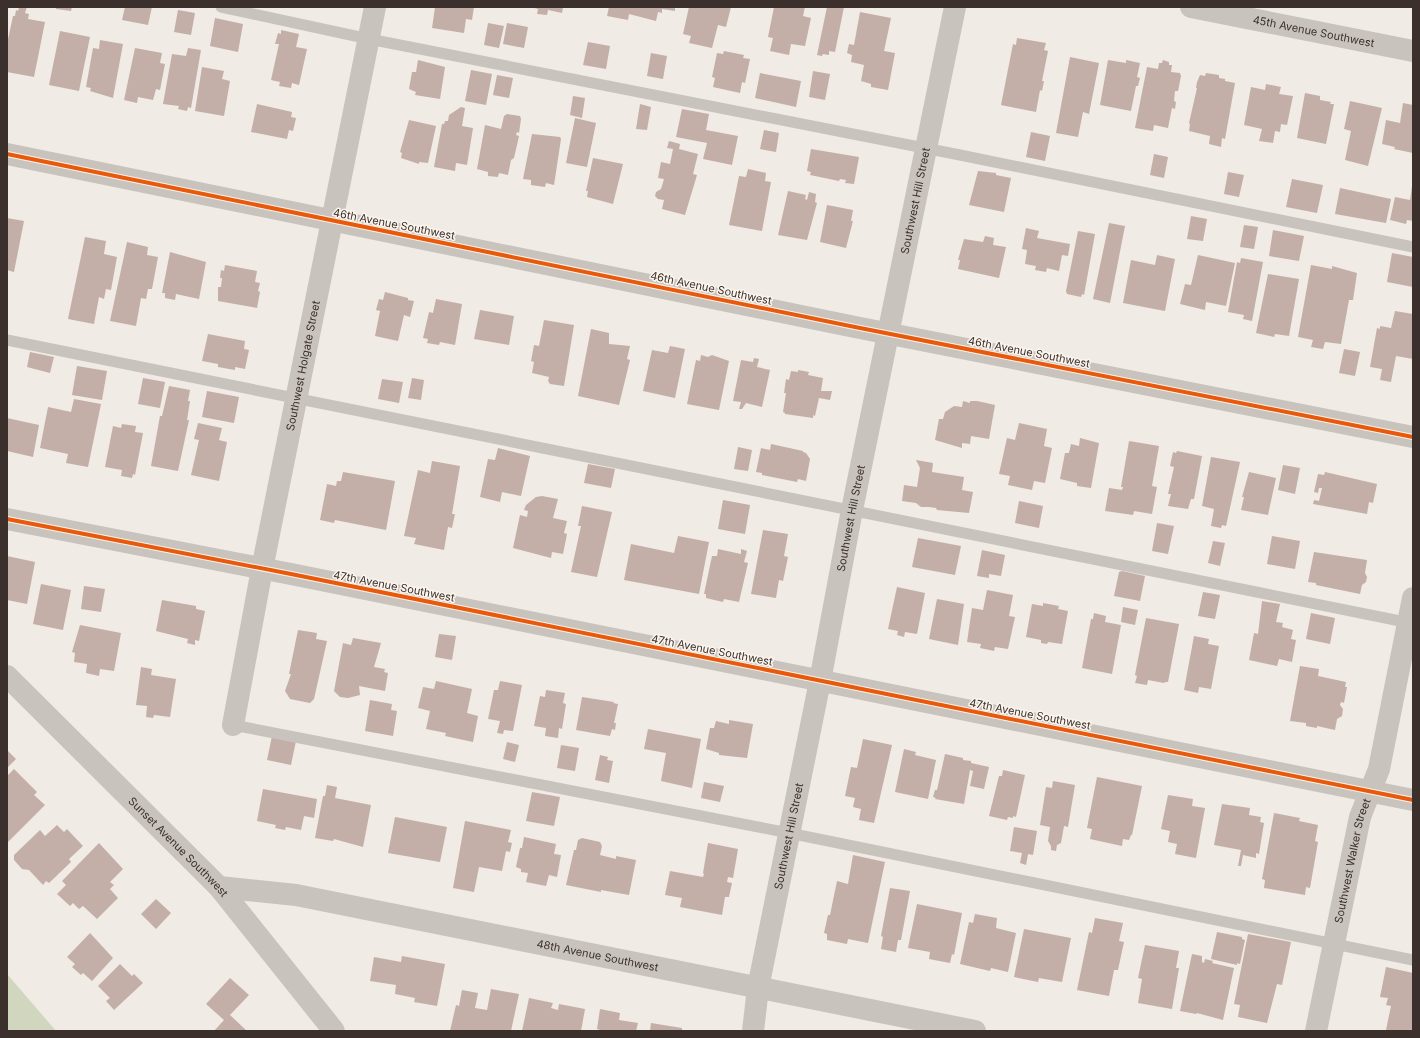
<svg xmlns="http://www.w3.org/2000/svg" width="1420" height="1038" viewBox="0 0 1420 1038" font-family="Inter,sans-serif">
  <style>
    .green { fill: #d1d6bf }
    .building { fill: #c3afa7 }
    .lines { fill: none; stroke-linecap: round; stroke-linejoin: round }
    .service { stroke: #c9c3be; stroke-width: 11 }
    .minor { stroke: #c9c3be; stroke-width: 22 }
    .cycleway-casing { stroke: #fbf5ee; stroke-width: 6 }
    .cycleway { stroke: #e8590c; stroke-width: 4 }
    .labels { text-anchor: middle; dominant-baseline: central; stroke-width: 3; stroke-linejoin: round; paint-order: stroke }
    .street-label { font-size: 11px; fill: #3b302b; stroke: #fbf5ee }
  </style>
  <rect width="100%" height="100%" fill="#f0ebe5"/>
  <!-- green -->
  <path class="green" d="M7,974l49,57h-49z"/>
  <!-- building -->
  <path class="building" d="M19,7h8l-2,6 4,1 -1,5 17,3 -11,55 -27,-5v-28l6,-28h2l1,-6 2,1z
    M56,7h16l-1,4 -15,-2z
    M125,7h27l-4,18 -26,-5z
    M435,7h39l-2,13 -6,-1 -2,14 -32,-5z
    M531,7h32l-1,6 -14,-3 -1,5 -10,-1 1,-5z
    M609,7h66v4l-13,-2v4l-4,-1 -2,9 -27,-7 -1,6 -21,-4z
    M689,7h42l-5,20 -8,-2 -6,23 -23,-5 2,-7 -8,-2z
    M774,7h31l-2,9 8,2 -6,28 -14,-2 -2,11 -19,-4 3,-13 -5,-1z
    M827,7h17l-9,45 -6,-1v4l-6,-1 -1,2 -5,-1z
    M178,10l17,3 -4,22 -17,-3z
    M860,12l31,6 -7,33 11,2 -7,37 -17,-3v-3l-10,-3 3,-16 -13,-3 1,-7 -5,-2 2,-9 5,1z
    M215,18l28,6 -5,28 -28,-6z
    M488,23l16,3 -5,22 -15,-3z
    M507,23l21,4 -4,21 -21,-4z
    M281,30l18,4 -3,13 11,2 -8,36 -7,-2 -1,5 -12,-2 1,-4 -9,-2 8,-36h-4l3,-11 3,1z
    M60,31l30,6 -11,54 -30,-6z
    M1017,38l29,5 -2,7 4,1 -6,30h2l-2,10 -2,-1 -4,22 -35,-7 12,-61 3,1z
    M100,40l23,4 -10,54 -23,-7 1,-3 -5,-1 7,-39 6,1z
    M588,42l22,4 -4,23 -23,-4z
    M135,48l27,5 -2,10 5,1 -5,26 -4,-1 -3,11 -15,-3 -1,6 -13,-3z
    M188,48l13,2 -10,58 -3,-1 -1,4 -9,-2 1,-3 -16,-2 9,-50 14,2z
    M724,51l20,4 -1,3 7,1 -5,24 -3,-1 -2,11 -27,-6 2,-9 -3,-1 5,-24 6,1z
    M651,53l16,3 -4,23 -16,-3z
    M1070,57l29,6 -10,51 -6,-2 -5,25 -22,-4z
    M418,60l27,7 -5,32 -25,-4 1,-3 -7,-3 3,-17h4z
    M1108,60l18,3v-3l14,3 -3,14 3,1 -2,8h-2l-5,25 -31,-6z
    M1163,60l6,2v3h3l-1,7 9,1 1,3 -3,15h-3l-1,10 2,1 -1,7 -3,-1 -4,20 -14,-3 -1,6 -18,-3 12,-61 11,2 1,-6h3z
    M202,67l22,4 -2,8 8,2 -6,35 -29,-5z
    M471,70l21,4 -6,31 -21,-4z
    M813,71l17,3 -5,26 -16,-3z
    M760,73l41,8 -5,26 -41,-9z
    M1206,73l13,2v3l6,1v2l10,2 -10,56 -3,-1 -1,9 -12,-3 1,-8 -21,-5 1,-7 -1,-1 8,-35h-1l1,-6 3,-7 5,1z
    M497,75l16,3 -4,20 -16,-3z
    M1266,84l15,3 -2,7 14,2 -6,29 -6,-1 -1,8 -5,-1 -2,12 -14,-2 3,-12 -18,-4 7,-38 14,3z
    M1305,93l15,3v4l11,2 -1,2h4l-8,40 -29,-6z
    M573,96l12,2 -3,20 -12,-3z
    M1350,101l32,7 -14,58 -23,-6 6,-29 -7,-2z
    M1403,103l10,2v48l-19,-4 1,-2 -13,-3 4,-24 14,3z
    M257,104l35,8 -1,5 5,1 -3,13 -4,-1 -2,9 -36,-7z
    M640,104l11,3 -4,23 -11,-1z
    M461,107l4,1 -3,18 11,2 -6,37 -11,-2 -1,8 -21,-4 8,-43h2l1,-3h3l1,-6z
    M682,109l27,5 -3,16 32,6 -6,29 -29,-6 4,-16 -31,-6z
    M507,114l13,2 1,3 -2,14 -2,-1 -1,3 3,1 -5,22 -3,2 -3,15 -9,-2 -1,4 -10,-1v-4l-11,-3 8,-44 16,4 3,-13z
    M575,118l21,5 -9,44 -21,-4z
    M409,120l27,6 -8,37 -9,-1v2l-18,-6 1,-5 -2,-1z
    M764,130l15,3 -3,19 -16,-3z
    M1031,132l19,4 -5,25 -19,-4z
    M532,134l28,3 1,2 -7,46 -8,-2 -1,4 -14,-2v-5l-8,-1z
    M669,141l11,3 -1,5 19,5 -5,20 4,1 -12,40 -23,-6 2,-9 -6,-1 -3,-3 1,-4 5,-3 3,-10 -6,-1 3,-16 9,2 3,-15 -6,-1z
    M811,149l48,8 -5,27 -9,-1 1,-3 -6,-1 -1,2 -29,-6 1,-3 -4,-1z
    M1154,154l14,3 -4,21 -14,-3z
    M593,158l30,6 -10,40 -26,-7 1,-6h-2z
    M748,169l18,4 -1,8 6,1 -9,49 -33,-6 10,-49 7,1z
    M978,171l18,2v2l15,3 -7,34 -35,-7z
    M1228,172l16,3 -5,22 -15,-3z
    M1292,179l31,6 -6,28 -31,-6z
    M1412,186l1,35 -6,-1 -1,4 -16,-4 5,-23 15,3z
    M1340,188l51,11 -5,24 -51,-9z
    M788,191l18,4 -1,4 2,1 2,-8 7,2 -1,8 2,1 -10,37 -29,-5z
    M827,205l26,5 -2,11h2l-7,27 -26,-6z
    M1191,216l16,3 -4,22 -16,-2z
    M7,218l17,3 -10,51 -7,-2z
    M1109,223l16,3 -15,77 -17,-4z
    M1244,225l14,2 -4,22 -14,-2z
    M1026,228l13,3 -2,7 33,6 -2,12 -6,-1 -3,16 -12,-3 -1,4 -11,-2 1,-4 -11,-2 2,-14 -5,-1z
    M1273,230l31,6 -5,25 -30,-5z
    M1078,231l17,3 -11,61 -2,-1 -1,3 -14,-3 -1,-3z
    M985,236l9,2 -1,7 13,2 -7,31 -41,-9 2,-9h-2l6,-21 19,3z
    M85,237l21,4 -2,13 13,3 -6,33 -5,-1 -2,10 -5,-2 -5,27 -26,-5z
    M127,242l21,5 -1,8 11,2 -6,32h-4l-2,10 -5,-1 -5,28 -26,-5z
    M170,252l36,10 -7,37 -23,-5 -1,6 -10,-2v-5h-3z
    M1392,253l21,4v30l-26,-5z
    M1157,255l18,4 -10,52 -42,-8 8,-43 24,5z
    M1198,255l37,8 -9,43 -20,-4 -1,8 -25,-6 5,-20 6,1z
    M1241,258l22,4 -11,59 -9,-2 1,-4 -16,-3 9,-50 3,1z
    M225,265l32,6 -2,11 5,1 -2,8 2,1 -3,16 -39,-7v-14h3l1,-9h-2l1,-8 3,1z
    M1311,265l21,4v-3l25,7 -4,27h-4l-8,44 -16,-2 -2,7 -12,-2 2,-7 -15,-3z
    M1268,274l31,5 -10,57 -14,-2 -1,3 -18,-4z
    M385,292l23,6v2l6,1 -4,16 -6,-2 -6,26 -23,-5 5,-25 -4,-1 3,-11 4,1z
    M436,299l26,5 -7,41 -15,-3 -1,3 -12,-2 1,-4 -5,-1 6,-26 4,1z
    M480,310l34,6 -5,29 -35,-6z
    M1395,311l18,3v45l-17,-3 -5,26 -11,-2 2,-11 -12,-2 7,-39 3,1v-3l11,2z
    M544,320l30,5 -10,61 -14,-2 -2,-3 1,-4 -17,-4 2,-11 -3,-1 3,-16 5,1z
    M591,329l18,4v11l21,2 -3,13 3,1 -11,45 -41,-9z
    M208,334l37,7 -1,8 5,1 -4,19 -10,-2v3l-17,-3v-3l-16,-3z
    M670,346l15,3 -10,49 -32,-7 9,-41 16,3z
    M1344,349l16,3 -5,24 -16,-3z
    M30,352l24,5 -4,16 -23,-6z
    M701,355l7,2 4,-2 17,6 -10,49 -32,-6 9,-44 4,1z
    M754,358l5,1 -2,8 13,3 -8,37 -16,-4 -4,6h-3l2,-7 -8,-1 8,-41 12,2z
    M77,366l30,5 -5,29 -30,-5z
    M798,370l11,2 -1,3 15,3 -2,13h11l-2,9 -11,-2 -4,18 -2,-1v3l-28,-4v-1l-2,-1 3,-19h-2l2,-14 3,1 2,-9 7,1z
    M143,378l22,4 -5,26 -22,-4z
    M412,378l12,2 -3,20 -13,-2z
    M382,379l21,3 -4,21 -21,-4z
    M169,386l21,4 -2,11h2l-3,19h2l-11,51 -27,-5 9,-50h2z
    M207,391l32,6 -5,26 -32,-6z
    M74,399l27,5 -13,63 -22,-4 2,-9 -28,-6 8,-41 23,5z
    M963,401l7,2v-2h7l18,4 -6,34 -18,-3 -1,8 -8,-1v5l-27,-8 4,-21h4l2,-7 9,-6 8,1z
    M7,418l32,7 -6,32 -26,-6z
    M198,423l24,5 -3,12 8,2 -8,39 -28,-6 8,-35 -5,-1z
    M1019,423l28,6 -3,17 8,2 -7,35 -11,-2 -2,9 -24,-5 2,-9 -11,-2 8,-36 8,2z
    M122,424l14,2 -1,6 8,1 -8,42 -2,-1 -1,4 -11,-2 1,-6 -17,-3 8,-41 8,2z
    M1080,438l19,5 -8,45 -14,-2v-3l-17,-4 5,-26h4l2,-9 8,2z
    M1129,441l30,5 -7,40 5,1 -5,27 -18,-3 -1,4 -28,-4 4,-23 13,2 1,-3h-2z
    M771,444l32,7v1l3,1 4,6 -4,22 -8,-2 -1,3 -35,-7v-2l-6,-1 5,-24 9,2z
    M738,447l14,3 -4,21 -14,-2z
    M498,448l32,8 -9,40 -19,-4 -2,10 -20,-5 8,-38 7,1z
    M1177,451l25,5 -8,43h-3l-3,10 -20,-3 3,-12h-3l6,-27 -4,-1 3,-14 3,1z
    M1211,457l29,5 -14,64 -4,-1 -1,3 -10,-2 3,-17 -12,-3z
    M916,460l17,3 -1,9 32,5 -2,13 11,2 -4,21 -32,-3 -1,-2 -7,-1h-8l-5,-4 -14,-2 2,-16 13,2 3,-19z
    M432,461l28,5 -8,48h3l-3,14 -4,-1 -4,23 -30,-6 2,-6 -12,-2 14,-66 12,3z
    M588,464l27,5 -4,19 -27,-5z
    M1283,465l17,3 -5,26 -17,-4z
    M343,472l52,9 -9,49 -51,-10 -1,3 -14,-3 7,-36 9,2 1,-5h4z
    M1249,472l27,6 -8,37 -27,-5 3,-13h-2z
    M1325,472l52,12 -4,19 -4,-1 -2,12 -54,-10 1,-4 5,1 3,-13h-3l-1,5 -4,-1 4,-18 6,1z
    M542,496l16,3 -5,19 14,3 -3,12 3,1 -4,20 -11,-2 -1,6 -38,-10 7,-33 7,2 1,-6 -4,-1 2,-5 10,-8z
    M723,500l27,5 -5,29 -27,-5z
    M1019,501l24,5 -4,22 -24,-5z
    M582,506l30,6 -15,65 -26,-5 10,-46h-3z
    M1157,523l17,3 -6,28 -16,-3z
    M763,530l25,4 -4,22 4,1 -5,24 -4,-1 -3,18 -25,-4z
    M678,536l31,6 -10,52 -75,-14 7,-36 43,9z
    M1272,536l28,5 -5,28 -28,-5z
    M918,538l43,8 -6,29 -43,-8z
    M1213,541l12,2 -5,23 -12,-3z
    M718,549l23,5v-5l6,2 -3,11 4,1 -9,39 -15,-3 -1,3 -17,-4v-4h-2l8,-38h5z
    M982,550l23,5 -4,21 -12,-2v4l-12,-2z
    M1314,552l53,8 -2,13 2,4 -1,5 -4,3 -2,9 -44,-9v-2l-8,-1z
    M7,556l28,6 -8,42 -20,-4z
    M1122,571l23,5 -5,25 -26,-5 5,-24z
    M41,584l30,6 -8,40 -30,-6z
    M84,586l21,3 -4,23 -20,-3z
    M897,587l28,6 -8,41 -12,-2 -1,5 -7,-2 1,-4 -10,-2z
    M987,590l26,5 -4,21 6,1 -7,32 -13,-2 -1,4 -14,-3 1,-4 -14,-2 5,-34 11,2z
    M1203,592l17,3 -5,24 -17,-3z
    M937,599l27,5 -6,41 -29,-6z
    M162,600l34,6v3l9,2 -6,30 -4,-1v5l-8,-2 1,-4 -32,-8z
    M1262,601l18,3 -4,18 7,1 -1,4 11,3 -2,9 5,1 -4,22 -13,-3 -2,7 -28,-6 5,-27 4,1z
    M1043,603l16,3 -1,3 10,2 -6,33 -14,-2 -1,2 -6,-1v-3l-15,-3 6,-33 11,2z
    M1123,607l15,3 -3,15 -14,-3z
    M1094,613l12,3 -1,6 16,3 -9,49 -30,-6 9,-49h2z
    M1311,613l24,5 -5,26 -24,-5z
    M1146,618l33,6 -11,58h-3l-1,1 -16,-3 -1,5 -12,-2 2,-7 -2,-1z
    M80,625l41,8 -7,38 -14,-2 -1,7 -13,-3 1,-9 -13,-2 1,-9 -3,-1z
    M298,630l19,3 -1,6 11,2 -13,58 -4,4 -20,-4 -5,-8 6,-17h-2z
    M439,634l17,2 -4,24 -17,-3z
    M1194,636l15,3 -1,5 11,2 -8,43 -12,-2 -1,6 -14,-3z
    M353,638l28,5 -7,24 11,2 -1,3 4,1 -3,18 -26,-5 1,9 -12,3 -8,-1 -6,-6 9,-48 8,2z
    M1300,666l19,3 -1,7 28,6 -1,5h2l-3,16 -3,-1 -1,3 3,4 -1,7 -5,3 -2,11 -18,-4v2l-11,-2v-3l-16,-2z
    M141,667l11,2 -1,6 25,4 -6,38 -16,-2 -1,3 -7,-1 1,-11 -11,-1z
    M436,681l36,8 -5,24 11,3 -5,26 -28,-6 1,-3 -20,-4 4,-18 -12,-3 5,-21 11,2z
    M500,681l22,4 -9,46 -9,-1 -1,4 -6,-1 3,-12 -12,-2 6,-29h4z
    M546,690l19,3 -2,10 3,1 -4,25 -3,-1 -1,10 -13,-2 1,-8 -12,-2 6,-30 5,1z
    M582,697l32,5 -1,1 5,1 -4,19h2l-1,7 -3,-1 -2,7 -34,-6z
    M370,700l22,4 -1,6 6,1 -4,25 -28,-5z
    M729,720l24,4 -6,34 -28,-3v-2l-13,-4 4,-21h4l2,-7 13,3z
    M648,729l53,10 -9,49 -31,-7 5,-28 -22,-4z
    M272,736l24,5 -5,24 -24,-5z
    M863,739l29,6 -18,78 -15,-3 2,-11 -8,-2 2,-9 -10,-2 6,-29 6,1z
    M507,742l12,3 -4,17 -12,-3z
    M561,745l18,3 -4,23 -18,-3z
    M904,749l12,3 -1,3 21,5 -8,39 -33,-7z
    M7,750l9,9 -9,9z
    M945,754l18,4v2l8,1v2l18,4 -5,22 -14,-3 3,-15 -3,-1 -6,34 -29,-5 1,-1 -3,-1 2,-7h2z
    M600,755l8,2 -1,3 6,1 -4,22 -14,-3z
    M14,769l23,23 -3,3 11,10 -37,37 -1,-66z
    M1003,770l22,5 -9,42 -3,-1v2l-5,-1 -1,3 -18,-4 10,-40h3z
    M1097,777l45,9 -10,49h-1l-2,5 -6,-1 -1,7 -32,-7 2,-10 -5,-1z
    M1053,781l22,4 -7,42 -4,-1 -3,17 -4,2 -1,6 -5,-1v-4l-3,-5 2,-14 -10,-2 6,-38 6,1z
    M704,782l20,4 -4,16 -19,-4z
    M327,785l10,2 -2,11 36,7 -8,42 -29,-8 -1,2 -18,-3 8,-42h2z
    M263,789l54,10 -3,19 -10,-2 -3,14 -15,-3 -1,3 -10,-2 1,-3 -19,-4z
    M532,792l28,5 -6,29 -28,-5z
    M1168,795l25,4 -1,7 13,2 -9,50 -21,-4 2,-10 -9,-2 2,-11 -9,-2z
    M1222,804l28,4 -1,7 12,2 -1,5 4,1 -5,31 -3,-1v5l-13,-3 -2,11h-3l3,-16 -27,-5z
    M1274,813l26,5 -1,3 19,4 -3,16 3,1 -8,46 -4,-1 -1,8 -41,-7 1,-8 -3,-1z
    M395,817l52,10 -7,35 -52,-9z
    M465,821l46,9 -3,12 4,1 -2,9 -4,-1 -4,20 -23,-4 -5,25 -21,-4z
    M57,825l7,7 3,-3 16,17 -14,13 2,3 -22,21 -3,-2 -3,4 -14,-15 -7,-1 -8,-9v-5l26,-25 5,6z
    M1014,827l23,4 -4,24 -5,-1 -2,11 -6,-2 2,-10 -12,-2z
    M524,837l32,7 -2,10 7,1 -4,22 -8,-2 -3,11 -20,-4 2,-9 -7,-1v-3l-5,-2 4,-19h2z
    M582,838l18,4 2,4 -2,9 16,4v-3l20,4 -7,35 -28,-5v2l-35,-7 8,-35h2l2,-10z
    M99,843l24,26 -13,13 4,3 -4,4 8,9 -21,21 -14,-13 -4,3 -6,-6 -3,3 -13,-12 9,-9 -4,-4z
    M708,843l30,6 -5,29 -5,-1 -1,5 5,1 -3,14h-4l-3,18 -42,-8 2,-9 -17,-3 5,-24 33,6 1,-3 -1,-1z
    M853,855l32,7 -17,81 -20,-4 -1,5 -20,-4v-6l-3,-1 4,-18h2l7,-34 11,3z
    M890,888l20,3 -9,49h-3l-2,12 -15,-3 2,-12 -2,-1z
    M156,899l15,14 -15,16 -15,-15z
    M917,904l45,9 -8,42 -2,-1 -2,9 -21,-4 1,-7 -22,-4z
    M975,914l22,4 -1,10 20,5 -8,39 -17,-4 -1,3 -30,-7 9,-42 4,1z
    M1095,918l28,5 -4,18 5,1 -6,28h-4l-5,26 -32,-6 12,-58 3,1z
    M1024,929l47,9 -9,44 -23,-4 -1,4 -24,-5z
    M1217,932l25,5v2l3,1 -5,24 -3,-1v2l-26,-6z
    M90,933l23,25 -21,23 -9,-8 -2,2 -9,-8 3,-3 -8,-7z
    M1248,934l43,8 -9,43 -5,-1 -10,39 -29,-6 2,-12 -6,-1z
    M1145,945l34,6 -3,17h3l-7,41 -34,-6 4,-24 -4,-1z
    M1192,954l10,2v6l2,1 1,-4 8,2 -1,2 22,5 -11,52 -26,-7 -1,1 -16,-3z
    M402,956l43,8 -8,42 -23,-4 1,-4 -20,-4 1,-9 -26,-4 4,-24 27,5z
    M120,964l12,12 2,-2 9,9 -29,27 -8,-9 4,-3 -12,-12z
    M1386,967l27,6v58l-27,-1 5,-24 -5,-1 2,-7 -8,-1z
    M230,978l19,17 -19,20 17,16h-33l10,-11 -18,-16z
    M491,989l28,5 -8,37h-61l6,-26 3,1 3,-16 16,3 -3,15 12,2z
    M529,998l24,5 -2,5 7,2 1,-6 26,5 -4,22h-59z
    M600,1009l20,4 -1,7 19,3 -2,8h-33l-6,-2z
    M651,1023l31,5v3h-32z"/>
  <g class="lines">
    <!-- service -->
    <path class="service" d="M221,7l148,32 591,116 453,92
      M7,340l1403,283
      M233,725l556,108 624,127"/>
    <!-- minor -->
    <g class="minor">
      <path id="s1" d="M1191,7l222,44"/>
      <path d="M7,154l848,173 558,110"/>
      <path d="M7,519l284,55 1122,226"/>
      <path id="s2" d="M7,676l212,211 115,144"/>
      <path id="s3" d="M233,725l29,-156 113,-562"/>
      <path id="s4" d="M219,887l77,8 679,136"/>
      <path id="s5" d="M753,1031l5,-43 62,-307 32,-171 103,-503"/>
      <path id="s6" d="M1316,1031l44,-214 19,-48 34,-171"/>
    </g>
    <defs>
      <path id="cycleway" d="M7,154l848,173 558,110
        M7,519l284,55 1122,226"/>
    </defs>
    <!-- cycleway casing -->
    <use href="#cycleway" class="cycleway-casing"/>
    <!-- cycleway -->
    <use href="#cycleway" class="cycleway"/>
  </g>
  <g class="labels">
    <!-- street labels -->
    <g class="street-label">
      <text stroke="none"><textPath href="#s1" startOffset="125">45th Avenue Southwest</textPath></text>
      <text stroke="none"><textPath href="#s5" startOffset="846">Southwest Hill Street</textPath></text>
      <text transform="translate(394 224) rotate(11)">46th Avenue Southwest</text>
      <text transform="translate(711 288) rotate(12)">46th Avenue Southwest</text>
      <text transform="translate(1029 352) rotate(11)">46th Avenue Southwest</text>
      <text stroke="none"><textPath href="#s3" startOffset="366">Southwest Holgate Street</textPath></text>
      <text stroke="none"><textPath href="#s5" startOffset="522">Southwest Hill Street</textPath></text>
      <text transform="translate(394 586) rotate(11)">47th Avenue Southwest</text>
      <text transform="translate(712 650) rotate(11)">47th Avenue Southwest</text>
      <text transform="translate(1030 714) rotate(11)">47th Avenue Southwest</text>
      <text stroke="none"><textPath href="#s5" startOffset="198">Southwest Hill Street</textPath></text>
      <text stroke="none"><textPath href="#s2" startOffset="242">Sunset Avenue Southwest</textPath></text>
      <text stroke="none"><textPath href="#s6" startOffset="174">Southwest Walker Street</textPath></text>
      <text stroke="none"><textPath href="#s4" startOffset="385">48th Avenue Southwest</textPath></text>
    </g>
  </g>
  <!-- border -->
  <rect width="1420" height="1038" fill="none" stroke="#3b302b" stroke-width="16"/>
</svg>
